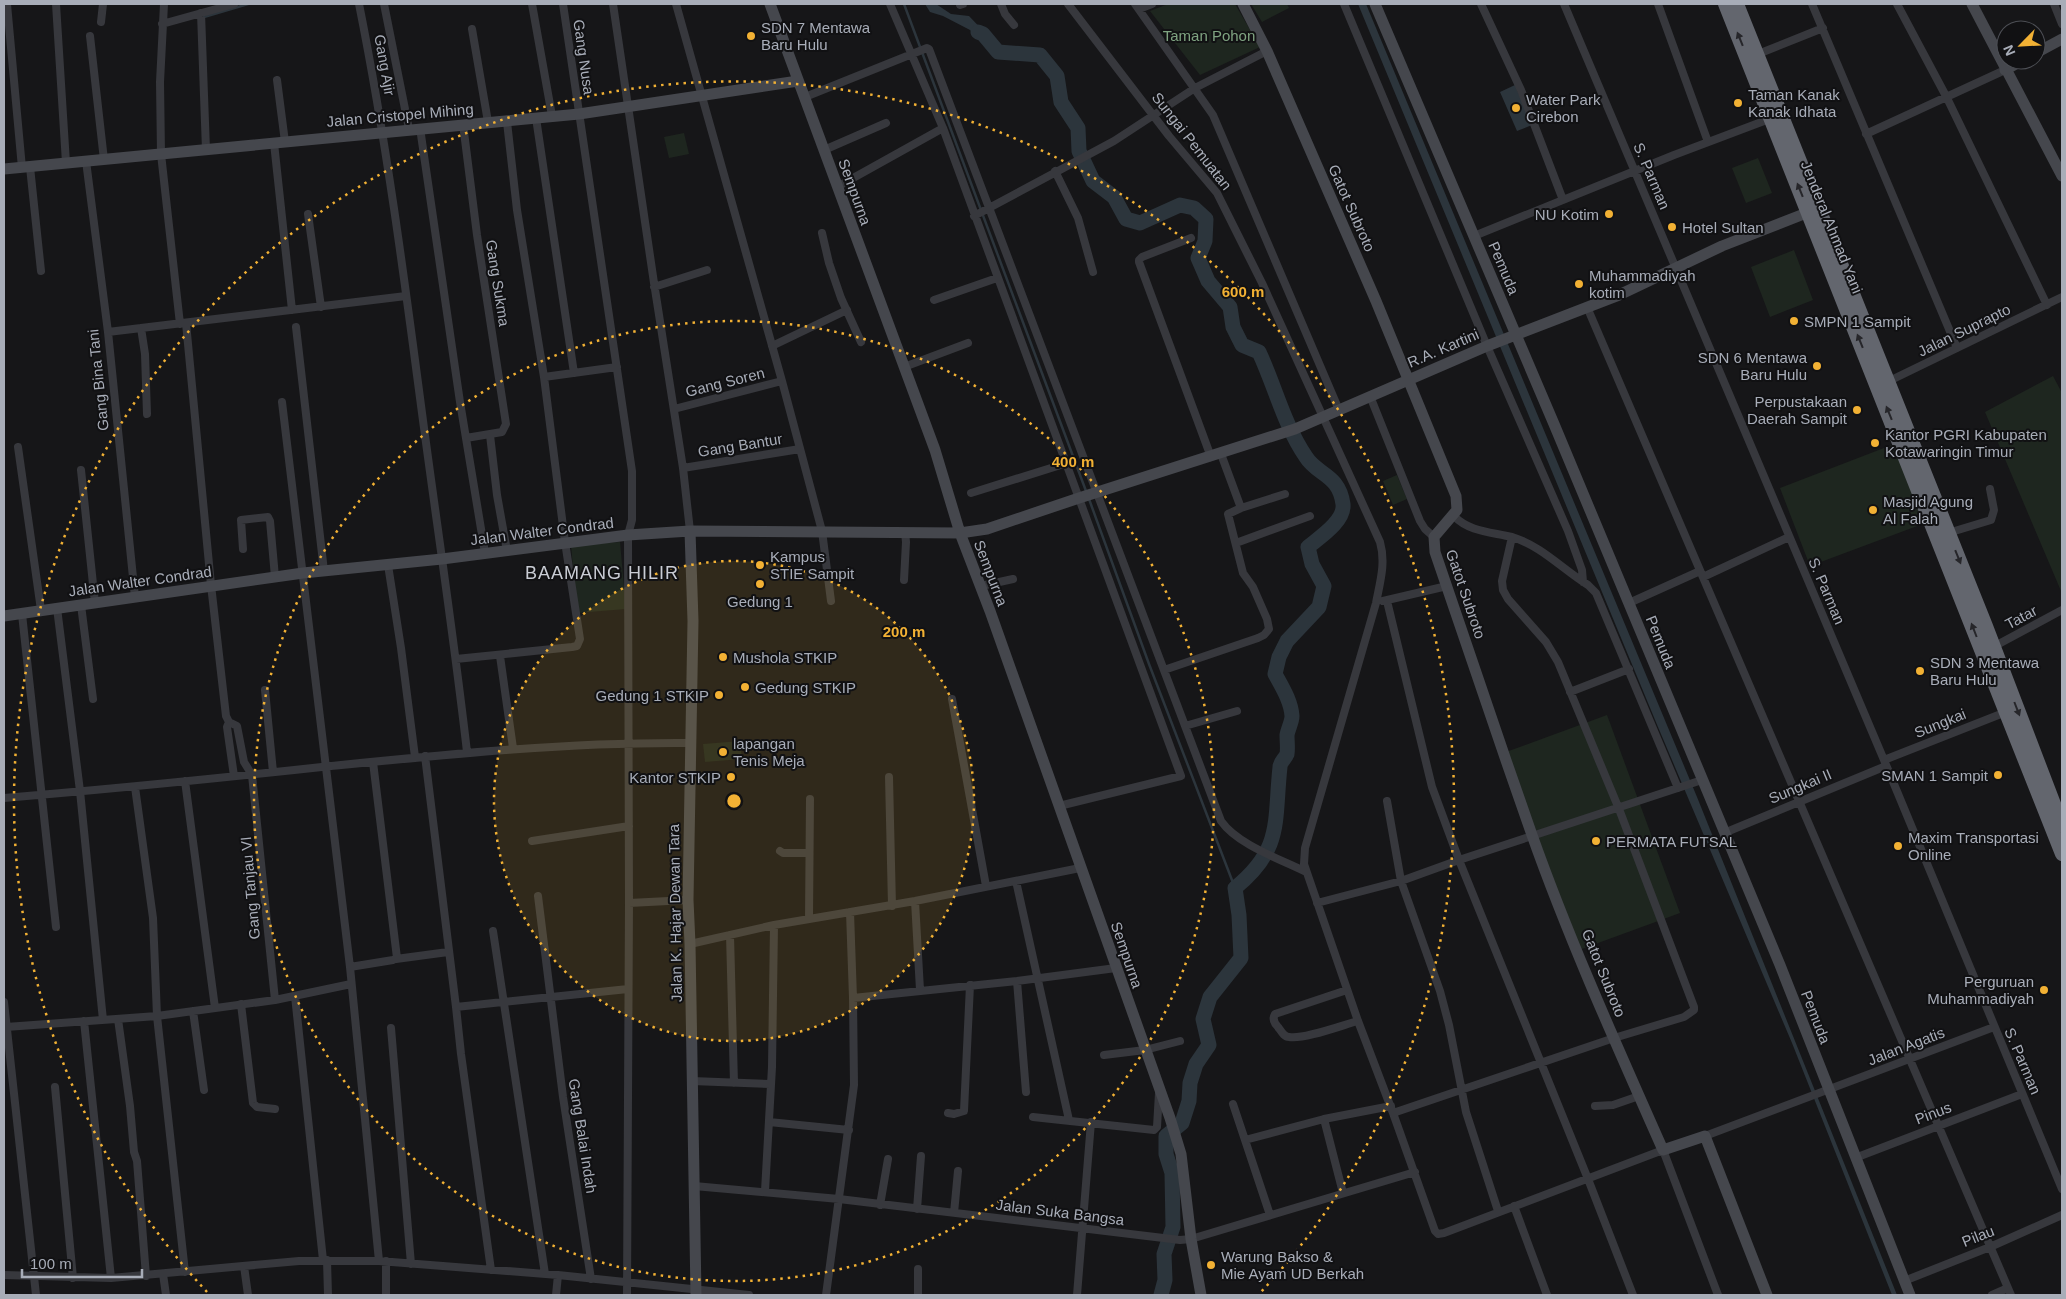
<svg xmlns="http://www.w3.org/2000/svg" width="2066" height="1299" viewBox="0 0 2066 1299" font-family="Arial,sans-serif">
  <style>
    .green { fill: #1e261f }
    .water { fill: #2c353c }
    .lines { fill: none; stroke-linecap: round; stroke-linejoin: round }
    .stream { stroke: #2c353c; stroke-width: 2.5 }
    .river { stroke: #2c353c; stroke-width: 15 }
    .street { stroke: #37383d; stroke-width: 8 }
    .secondary { stroke: #45474d; stroke-width: 11 }
    .highway { stroke: #63666e; stroke-width: 14 }
    .oneway { fill: #26262a }
    .ring { fill: none; stroke: #f2b134; stroke-width: 2.5; stroke-dasharray: 2.5 5 }
    .poi-dot { fill: #f2b134; stroke: #111113; stroke-width: 2 }
    .labels { text-anchor: middle; dominant-baseline: central; stroke-width: 4; stroke-linejoin: round; paint-order: stroke }
    .poi-label { font-size: 15px; fill: #a8adb8; stroke: #111113; text-anchor: start }
    .park-label { font-size: 15px; fill: #7fa381; stroke: #111113 }
    .street-label { font-size: 15px; fill: #a8adb8; stroke: #111113 }
    .quarter-label { font-size: 18px; letter-spacing: 1px; fill: #c9ccd4; stroke: #111113 }
    .centre { fill: #f2b134; stroke: #111113; stroke-width: 2.5 }
    .ring-label { font-size: 15px; text-anchor: middle; font-weight: bold; fill: #f2b134; stroke: #111113; stroke-width: 4; stroke-linejoin: round; paint-order: stroke }
  </style>
  <rect width="100%" height="100%" fill="#161618"/>
  <!-- green -->
  <path class="green" d="M1168,4h67l25,43 -60,28 -50,-64z
    M1251,4h36l2,4 -27,14z
    M684,133l5,21 -20,4 -5,-21z
    M1758,158l14,35 -26,10 -14,-35z
    M1794,250l19,50 -43,17 -19,-50z
    M2053,376l9,17v197l-1,1 -76,-179z
    M1897,443l31,79 -118,44 -30,-78z
    M1397,475l10,24 -14,6 -10,-24z
    M620,542l6,67 -49,4 -6,-68z
    M1607,715l73,198 -101,37 -73,-198z
    M740,741l2,18 -37,3 -2,-18z"/>
  <!-- water -->
  <path class="water" d="M925,4h11l15,10 18,2 23,24 5,1 -9,6 -18,-17 -27,-14 -13,-4z
    M1358,4h8l331,793 200,498h-5l-100,-252 -134,-316z
    M1515,85l17,40 -15,6 -17,-39z"/>
  <g class="lines">
    <!-- stream -->
    <path class="stream" d="M904,4l182,487
      M204,17l44,-13
      M1089,499l60,165 86,224"/>
    <!-- river -->
    <path class="river" d="M978,32l5,2 15,18 42,3 17,21 4,26 17,26 1,23 14,30 21,16 12,22 14,4 40,-18 14,3 12,11 -1,22 -7,17 10,23 22,26 3,20 9,18 17,7c16,34 25,73 47,105 11,18 33,17 37,47 2,17 -23,33 -35,43l4,17 12,22 -5,21 -32,34 -8,16 -4,17c7,13 16,27 17,42 0,6 -4,13 -5,19 0,6 1,14 0,19 -2,5 -7,8 -7,13 -6,55 3,82 -45,121l4,27 2,43 -31,39 -7,22 6,26 -13,19 -6,19 -1,18 -7,22 -16,13v18l6,19 1,54 -9,27 1,26 -4,15"/>
    <!-- street -->
    <path class="street" d="M7,4l15,164
      M56,4l10,159
      M164,4l-4,78 1,72 19,170
      M359,4c27,135 45,272 63,409 15,113 32,225 45,339
      M384,4l25,125
      M532,4l20,112
      M563,4l69,467v49l-4,15 1,368 -2,392
      M613,4l41,279 29,185 7,63
      M676,4l106,377 40,150 9,70
      M890,4l53,124 238,648 -122,30
      M1001,4l4,10 9,11
      M1068,4l101,132 48,57 45,90 118,259c6,21 0,40 -4,61l-71,245 -1,16 54,157 35,92 42,118 3,3 6,-1 219,-83 55,145
      M1135,4l78,111 126,295
      M1344,4l143,342 81,185 14,39 1,12
      M1481,4l40,86 42,110
      M1564,4l320,756 178,429
      M1658,4l50,138
      M1812,4l145,344
      M1897,4l50,94 100,207
      M2054,4l8,20
      M960,5l3,-1
      M1139,9l13,-5
      M201,13l5,137
      M101,22l2,-18
      M162,24l72,-20
      M472,29l16,93
      M90,36l14,124
      M1758,54l65,-26
      M277,80l8,62
      M805,97l122,-49 2,1 292,772c17,24 59,38 85,51
      M536,118l38,255
      M463,124l14,111 29,189 -4,8 -36,6
      M420,128l40,274 25,151
      M1866,134l139,-64
      M274,143l18,167
      M824,150l62,-27
      M86,161l22,171 27,265
      M30,167l11,104
      M1055,171l23,47 15,54
      M837,187l106,-59
      M308,214l13,93
      M974,216l140,-75 81,-53 72,-37
      M822,233l7,30 12,35 20,44
      M1474,236l200,-81 98,-37
      M1191,238l-49,19 -3,3v2l72,195
      M654,287l53,-17
      M934,300l63,-22
      M1587,307l424,988
      M186,323l25,262 15,131 3,6 8,4 7,36 8,13 23,225
      M296,327l28,244
      M141,328l4,26 2,60
      M108,332l298,-36
      M772,346l75,-36
      M904,367l64,-24
      M544,377l73,-10
      M1887,382l175,-85
      M1370,396l50,125 5,8 9,8
      M282,402l68,565 29,294
      M674,409l108,-28
      M490,435l7,60 10,56
      M18,447l23,163
      M683,468l117,-19
      M81,470l14,133
      M971,493l96,-30
      M1241,508l44,-14
      M1454,516c15,16 38,16 58,21 30,9 50,32 76,48l8,8 82,195
      M1948,533l43,-13 3,-10 -4,-21
      M1236,543l74,-27
      M243,549l-2,-29 27,-3 2,4 5,56
      M388,565l13,83 14,109
      M1703,577l86,-40
      M904,580l2,-38 -1,-10
      M981,586l32,-7
      M1383,601l64,-15
      M1387,601l45,186 27,73 129,319 45,116
      M1629,603l71,-32
      M81,605l12,94
      M57,608l23,183 23,229
      M22,614l34,313
      M1993,647l69,-37
      M500,656l13,92
      M456,659l116,-12 5,-1 3,-7 -15,-97 -21,-165 -27,-167 -10,-88
      M1164,670l94,-32 6,-3 5,-6 -2,-10 -14,-32 -10,-14 -15,-59 13,-6 -20,-54
      M265,690l8,82
      M1570,692l59,-23
      M952,699l34,187
      M229,722l-2,5 7,49
      M1185,726l52,-15
      M425,756l31,251
      M1884,760l122,-48
      M889,777l3,129
      M185,781l30,227
      M135,787l18,131 4,98 28,256
      M4,798c109,-9 218,-20 327,-32 120,-12 238,-24 358,-23
      M1387,801l14,80 39,110 9,34 17,87 32,99
      M1724,833l162,-67
      M532,841l97,-15
      M780,851l3,2h26
      M1016,881l53,239
      M538,896l25,201 28,182
      M915,901l5,89
      M629,903l59,-3
      M1317,903l84,-22 58,-21 243,-80
      M809,918l1,-119
      M493,931l52,343
      M730,935l4,148
      M690,944l84,-19 141,-24 165,-33
      M396,959l52,-7
      M350,967l43,-7 4,-2 -24,-196
      M1017,981l9,111
      M1347,990l-72,24c-3,5 -1,9 3,13 3,4 6,10 11,10 14,3 54,-12 69,-16
      M295,996l28,264
      M853,998l164,-17 99,-13
      M4,1002l32,293
      M241,1004l12,99 4,4 18,2
      M193,1011l11,79
      M118,1019l12,87 4,46 3,9 9,115
      M84,1021l27,257
      M6,1027l151,-11 118,-16 76,-16
      M391,1028l20,236
      M1104,1055l41,-5 35,-9
      M692,1081l78,3
      M55,1087l18,191
      M1233,1104l12,36
      M1595,1106l18,-1 26,-9
      M948,1113l6,1 10,-3 6,-126
      M1393,1113l221,-75 70,-21 10,-7v-3l-75,-198 -61,-147 -12,-20 -38,-43 -5,-9 -1,-9 10,-44
      M1033,1117l121,13 3,-3 2,-34
      M1324,1119l67,-13
      M769,1122l80,8
      M1705,1136l289,-109
      M1855,1158l167,-64
      M694,1186l145,13 341,41 11,-1 224,-67
      M765,1191l7,-124 2,-142
      M880,1205l8,-46
      M1514,1206l33,89
      M917,1209l4,-53
      M954,1213l4,-42
      M1270,1215l-25,-75 79,-21 19,74
      M327,1260l1,35
      M244,1266l4,29
      M491,1270l-30,-216 -5,-47 172,-18
      M163,1274l3,21
      M4,1275l107,3 188,-17h80l179,14 191,20
      M1904,1281l86,-34 72,-32
      M386,1295v-34
      M556,1295l2,-20
      M826,1295l28,-210 -1,-87 -3,-86
      M918,1295v-26
      M1077,1295l14,-173
      M1992,1295l16,-7"/>
    <!-- secondary -->
    <path class="secondary" d="M770,4l165,446 25,83 30,78 180,507 11,36 10,85 10,56
      M1243,4l24,47 109,250 80,195 1,14 -23,27 1,15c32,95 64,189 97,283 38,107 85,211 131,315l42,-14 62,159
      M1375,4l179,420 226,541 130,330
      M1972,4l90,172
      M2036,53l26,-14
      M2005,70l18,-10
      M4,169l575,-55 219,-33
      M690,531l3,90 -5,279 2,44 6,351
      M4,616l299,-43 139,-14 186,-24 62,-4 270,2 27,-4 92,-31 216,-69 192,-83 132,-51 103,-49 87,-34"/>
    <!-- highway -->
    <path class="highway" d="M1725,4l337,850
      M1737,4l249,622 76,199"/>
  </g>
  <!-- one-way arrows -->
  <defs><path id="oneway-solid" d="M-6-.8H1V-3.2L6.5 0L1 3.2V.8H-6Z" transform="scale(1.25)"/></defs>
  <g class="oneway">
    <use href="#oneway-solid" transform="translate(1740 39) rotate(-112)"/>
    <use href="#oneway-solid" transform="translate(1800 190) rotate(-112)"/>
    <use href="#oneway-solid" transform="translate(1860 341) rotate(-112)"/>
    <use href="#oneway-solid" transform="translate(1889 413) rotate(-112)"/>
    <use href="#oneway-solid" transform="translate(1958 557) rotate(68)"/>
    <use href="#oneway-solid" transform="translate(1974 630) rotate(-111)"/>
    <use href="#oneway-solid" transform="translate(2017 709) rotate(69)"/>
  </g>
  <!-- distance rings -->
  <circle cx="734" cy="801" r="240" fill="#f2b134" fill-opacity=".12"/>
  <g class="ring">
    <circle cx="734" cy="801" r="240"/>
    <circle cx="734" cy="801" r="480"/>
    <path d="M207 1292A720 720 0 1 1 1261 1292"/>
  </g>
  <!-- markers -->
  <g class="poi-dot">
    <circle cx="751" cy="36" r="5"/>
    <circle cx="1738" cy="103" r="5"/>
    <circle cx="1516" cy="108" r="5"/>
    <circle cx="1609" cy="214" r="5"/>
    <circle cx="1672" cy="227" r="5"/>
    <circle cx="1579" cy="284" r="5"/>
    <circle cx="1794" cy="321" r="5"/>
    <circle cx="1817" cy="366" r="5"/>
    <circle cx="1857" cy="410" r="5"/>
    <circle cx="1875" cy="443" r="5"/>
    <circle cx="1873" cy="510" r="5"/>
    <circle cx="760" cy="565" r="5"/>
    <circle cx="760" cy="584" r="5"/>
    <circle cx="723" cy="657" r="5"/>
    <circle cx="1920" cy="671" r="5"/>
    <circle cx="745" cy="687" r="5"/>
    <circle cx="719" cy="695" r="5"/>
    <circle cx="723" cy="752" r="5"/>
    <circle cx="1998" cy="775" r="5"/>
    <circle cx="731" cy="777" r="5"/>
    <circle cx="1596" cy="841" r="5"/>
    <circle cx="1898" cy="846" r="5"/>
    <circle cx="2044" cy="990" r="5"/>
    <circle cx="1211" cy="1265" r="5"/>
  </g>
  <g class="labels">
    <!-- poi labels -->
    <g class="poi-label">
      <text x="761" y="27">SDN 7 Mentawa<tspan x="761" dy="17">Baru Hulu</tspan></text>
      <text x="1748" y="94">Taman Kanak<tspan x="1748" dy="17">Kanak Idhata</tspan></text>
      <text x="1526" y="99">Water Park<tspan x="1526" dy="17">Cirebon</tspan></text>
      <text x="1599" y="214" text-anchor="end">NU Kotim</text>
      <text x="1682" y="227">Hotel Sultan</text>
      <text x="1589" y="275">Muhammadiyah<tspan x="1589" dy="17">kotim</tspan></text>
      <text x="1804" y="321">SMPN 1 Sampit</text>
      <text x="1807" y="357" text-anchor="end">SDN 6 Mentawa<tspan x="1807" dy="17">Baru Hulu</tspan></text>
      <text x="1847" y="401" text-anchor="end">Perpustakaan<tspan x="1847" dy="17">Daerah Sampit</tspan></text>
      <text x="1885" y="434">Kantor PGRI Kabupaten<tspan x="1885" dy="17">Kotawaringin Timur</tspan></text>
      <text x="1883" y="501">Masjid Agung<tspan x="1883" dy="17">Al Falah</tspan></text>
      <text x="770" y="556">Kampus<tspan x="770" dy="17">STIE Sampit</tspan></text>
      <text x="760" y="601" text-anchor="middle">Gedung 1</text>
      <text x="733" y="657">Mushola STKIP</text>
      <text x="1930" y="662">SDN 3 Mentawa<tspan x="1930" dy="17">Baru Hulu</tspan></text>
      <text x="755" y="687">Gedung STKIP</text>
      <text x="709" y="695" text-anchor="end">Gedung 1 STKIP</text>
      <text x="733" y="743">lapangan<tspan x="733" dy="17">Tenis Meja</tspan></text>
      <text x="1988" y="775" text-anchor="end">SMAN 1 Sampit</text>
      <text x="721" y="777" text-anchor="end">Kantor STKIP</text>
      <text x="1908" y="837">Maxim Transportasi<tspan x="1908" dy="17">Online</tspan></text>
      <text x="1606" y="841">PERMATA FUTSAL</text>
      <text x="2034" y="981" text-anchor="end">Perguruan<tspan x="2034" dy="17">Muhammadiyah</tspan></text>
      <text x="1221" y="1256">Warung Bakso &amp;<tspan x="1221" dy="17">Mie Ayam UD Berkah</tspan></text>
    </g>
    <!-- park labels -->
    <g class="park-label">
      <text x="1209" y="35">Taman Pohon</text>
    </g>
    <!-- street labels -->
    <g class="street-label">
      <text transform="translate(584 57) rotate(82)">Gang Nusa</text>
      <text transform="translate(385 65) rotate(80)">Gang Ajir</text>
      <text transform="translate(400 115) rotate(-5)">Jalan Cristopel Mihing</text>
      <text transform="translate(1192 141) rotate(52)">Sungai Pemuatan</text>
      <text transform="translate(1652 176) rotate(67)">S. Parman</text>
      <text transform="translate(855 192) rotate(70)">Sempurna</text>
      <text transform="translate(1352 208) rotate(66)">Gatot Subroto</text>
      <text transform="translate(1832 227) rotate(68)">Jenderal Ahmad Yani</text>
      <text transform="translate(1504 268) rotate(67)">Pemuda</text>
      <text transform="translate(498 283) rotate(81)">Gang Sukma</text>
      <text transform="translate(1964 330) rotate(-26)">Jalan Suprapto</text>
      <text transform="translate(1443 348) rotate(-23)">R.A. Kartini</text>
      <text transform="translate(98 380) rotate(-96)">Gang Bina Tani</text>
      <text transform="translate(725 382) rotate(-14)">Gang Soren</text>
      <text transform="translate(740 445) rotate(-9)">Gang Bantur</text>
      <text transform="translate(542 531) rotate(-7)">Jalan Walter Condrad</text>
      <text transform="translate(991 573) rotate(69)">Sempurna</text>
      <text transform="translate(140 581) rotate(-8)">Jalan Walter Condrad</text>
      <text transform="translate(1827 591) rotate(67)">S. Parman</text>
      <text transform="translate(1466 594) rotate(71)">Gatot Subroto</text>
      <text transform="translate(2021 617) rotate(-28)">Tatar</text>
      <text transform="translate(1661 642) rotate(68)">Pemuda</text>
      <text transform="translate(1940 723) rotate(-22)">Sungkai</text>
      <text transform="translate(1800 786) rotate(-23)">Sungkai II</text>
      <text transform="translate(250 888) rotate(-95)">Gang Tanjau VI</text>
      <text transform="translate(675 913) rotate(-91)">Jalan K. Hajar Dewan Tara</text>
      <text transform="translate(1127 955) rotate(71)">Sempurna</text>
      <text transform="translate(1604 973) rotate(68)">Gatot Subroto</text>
      <text transform="translate(1816 1017) rotate(69)">Pemuda</text>
      <text transform="translate(1906 1046) rotate(-21)">Jalan Agatis</text>
      <text transform="translate(2023 1061) rotate(67)">S. Parman</text>
      <text transform="translate(1933 1113) rotate(-21)">Pinus</text>
      <text transform="translate(583 1136) rotate(81)">Gang Balai Indah</text>
      <text transform="translate(1060 1212) rotate(7)">Jalan Suka Bangsa</text>
      <text transform="translate(1978 1236) rotate(-22)">Pilau</text>
    </g>
    <!-- quarter labels -->
    <g class="quarter-label">
      <text x="602" y="573">BAAMANG HILIR</text>
    </g>
  </g>
  <circle cx="734" cy="801" r="8" class="centre"/>
  <g class="ring-label">
    <text x="1243" y="297">600 m</text>
    <text x="1073" y="467">400 m</text>
    <text x="904" y="637">200 m</text>
  </g>
  <!-- border -->
  <rect width="2066" height="1299" fill="none" stroke="#a8adb8" stroke-width="10"/>
  <!-- north arrow -->
  <g transform="translate(2021 45) rotate(246)"><circle r="24" fill="#111113" stroke="#4d4f55"/>
  <path d="M0-4L9 19L0 12L-9 19Z" fill="#f2b134"/>
  <text y="-8" font-size="14" font-weight="bold" text-anchor="middle" fill="#a8adb8">N</text>
  </g>
  <!-- scale -->
  <path d="M22 1269v8h120v-8" fill="none" stroke="#a8adb8" stroke-width="2.5"/>
  <text x="30" y="1269" font-size="15" fill="#a8adb8" stroke="#111113" stroke-width="4" paint-order="stroke">100 m</text>
</svg>
